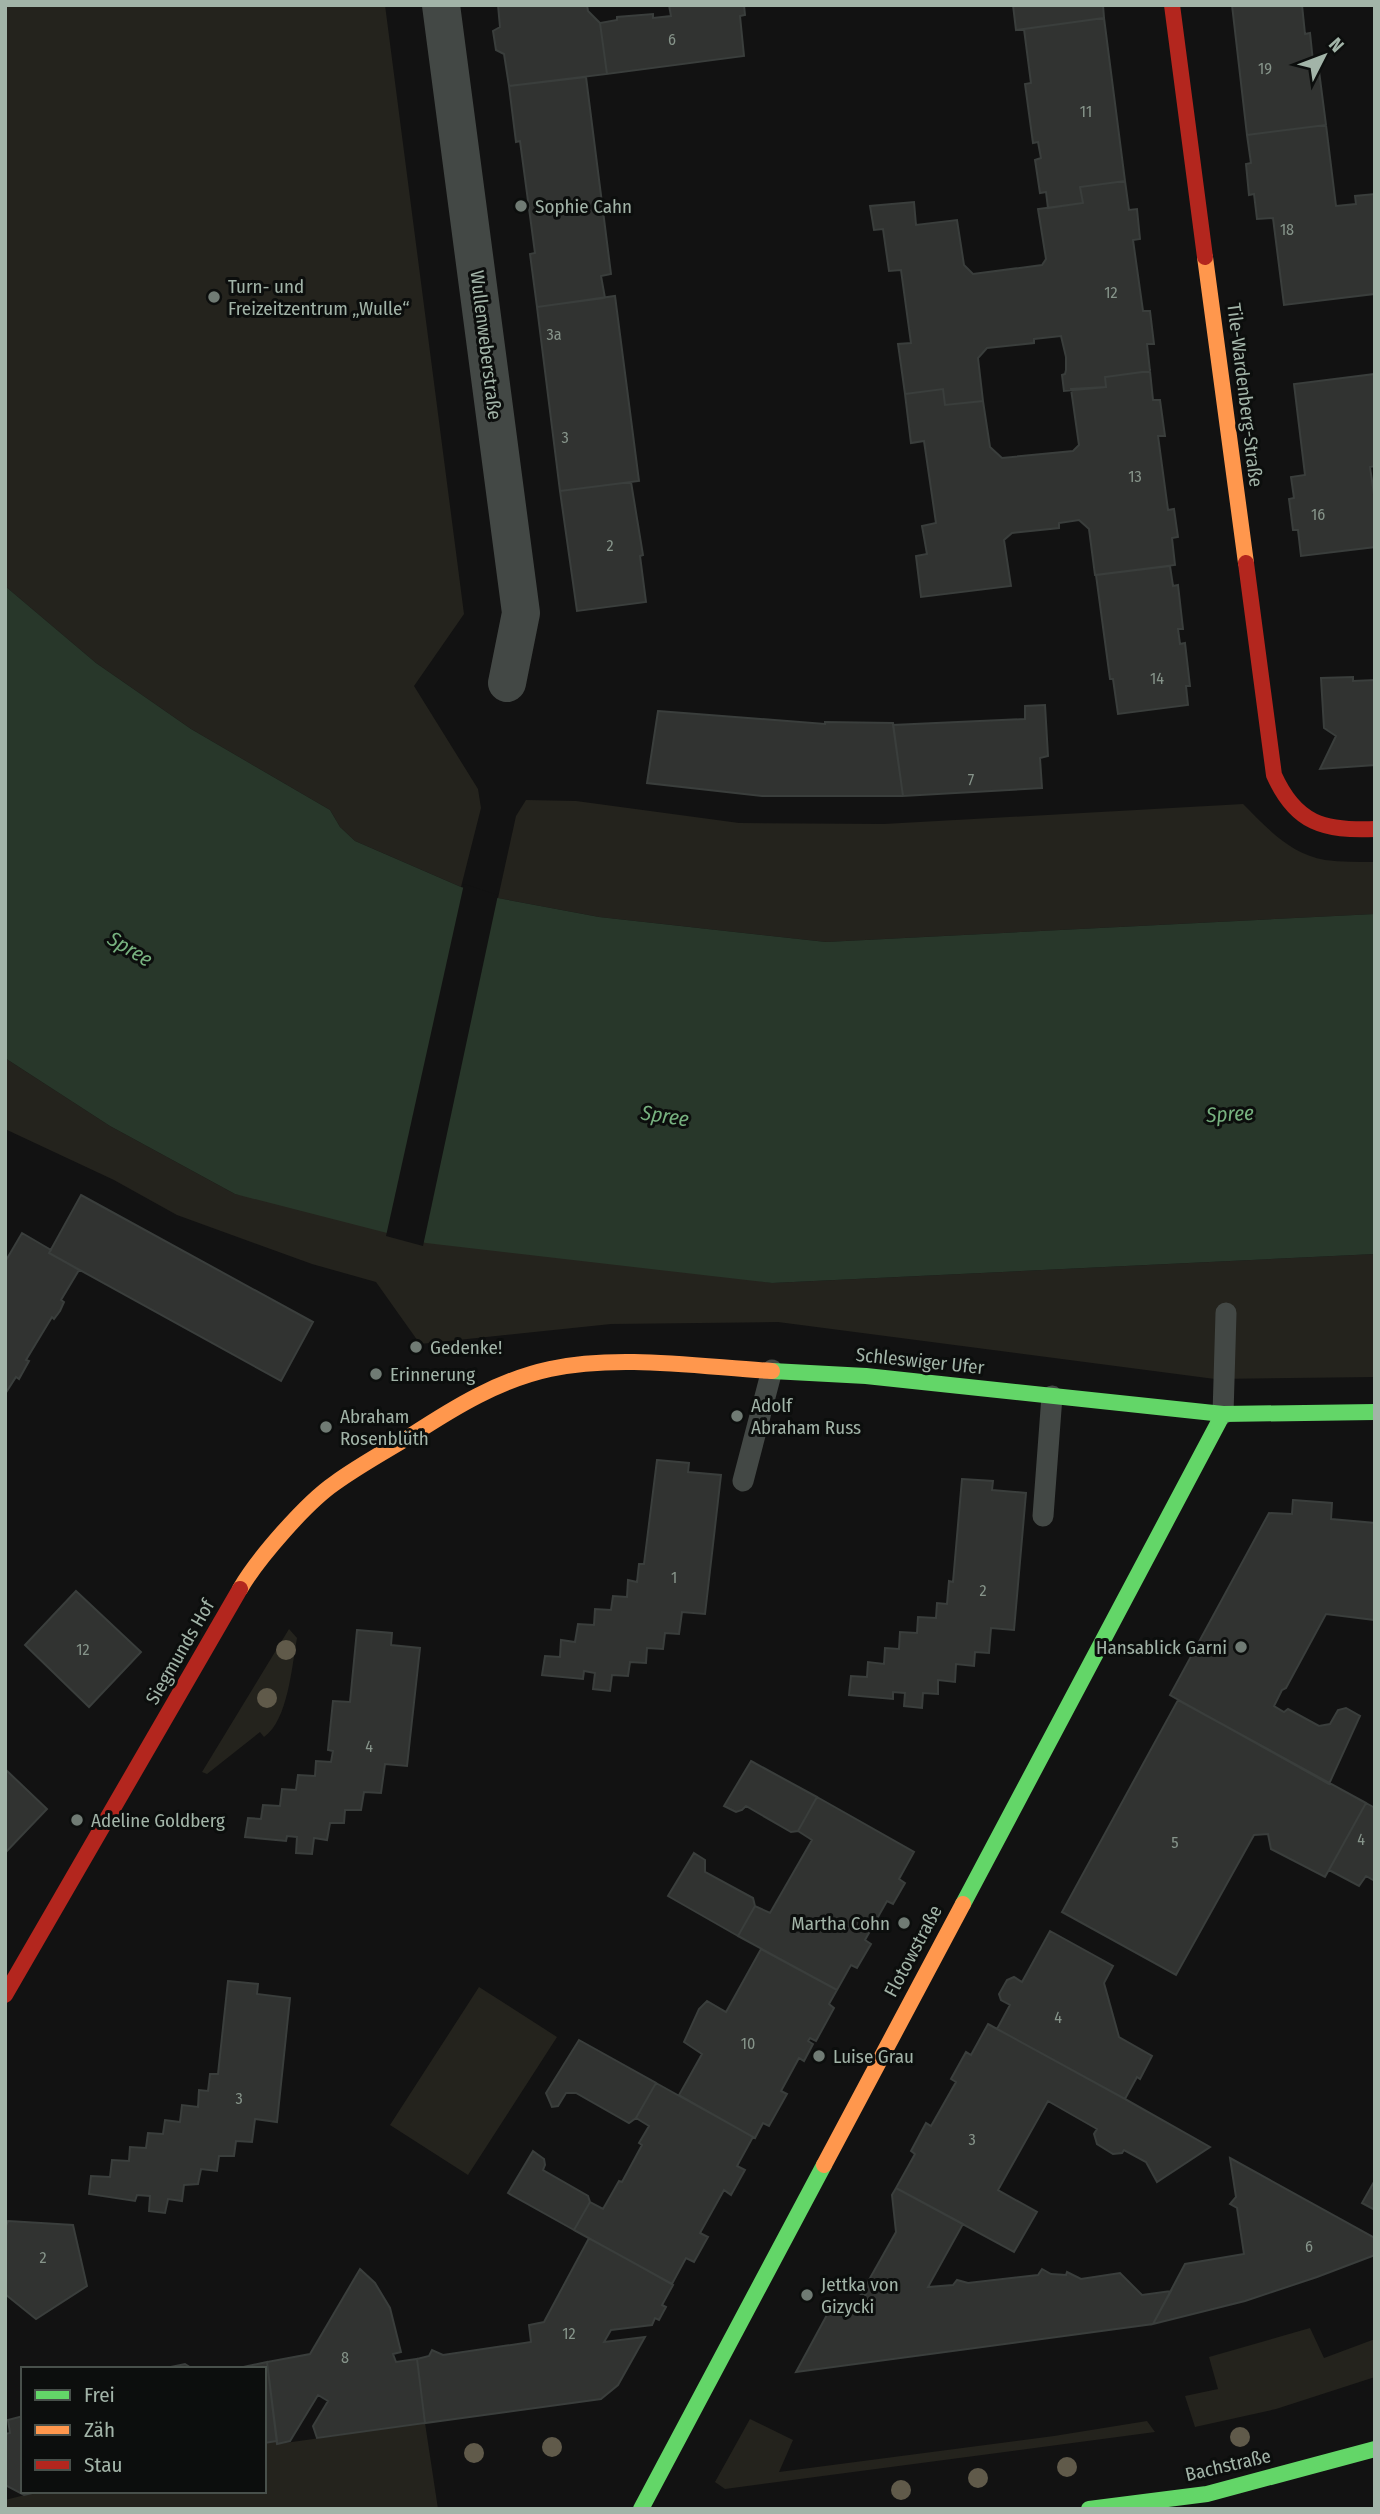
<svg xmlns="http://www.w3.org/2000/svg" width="1380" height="2514" viewBox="0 0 1380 2514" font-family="'Fira Sans Condensed',sans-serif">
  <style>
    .green { fill: #24231d }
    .water { fill: #28372a }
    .pier { fill: #121212 }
    .building { fill: #313331; stroke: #3a3e3c; stroke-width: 2 }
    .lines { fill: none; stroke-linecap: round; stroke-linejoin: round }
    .lane { stroke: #434845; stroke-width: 21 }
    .street { stroke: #434845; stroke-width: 38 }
    .fast { stroke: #63d668; stroke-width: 16 }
    .slow { stroke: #ff974d; stroke-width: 16 }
    .jam { stroke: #b3261e; stroke-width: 16 }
    .tree { fill: #605a4a }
    .poi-dot { fill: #707b74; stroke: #0c0e0d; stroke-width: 2.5 }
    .labels { text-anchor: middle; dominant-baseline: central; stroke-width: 6; stroke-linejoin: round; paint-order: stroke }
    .number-label { font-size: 16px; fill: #86948a }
    .poi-label { font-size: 19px; fill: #a2b4a8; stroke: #0c0e0d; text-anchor: start }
    .street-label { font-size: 19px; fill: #a2b4a8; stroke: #0c0e0d }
    .water-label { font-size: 21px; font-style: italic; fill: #77b17f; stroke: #0c0e0d }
  </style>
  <rect width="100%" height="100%" fill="#121212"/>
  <!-- green -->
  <path class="green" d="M5,5h380l79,609 -50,72 64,103 3,19 -20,79 -106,-46 -15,-14 -10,-17 -139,-81 -95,-66 -91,-77z
    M526,800l50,1 163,22 145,1 359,-20c23,23 47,50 82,56 16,2 33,2 50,2v52l-549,28 -227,-25 -101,-19 18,-82z
    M5,1058l105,68 125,68 537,89 603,-29v123l-160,2 -437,-57 -167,2 -191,20 -44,-62 -64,-18 -135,-49 -63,-35 -109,-51z
    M289,1629l8,9c-5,27 -9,83 -33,99l-4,-5 -53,42 -5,-2z
    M479,1987l78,50 -89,138 -78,-50z
    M1310,2328l14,30 51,-19v38l-99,32 -81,18 -10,-31 33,-7 -9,-32z
    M750,2419l43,21 -14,32 275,-36 93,-15 8,11 -430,57 -10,-7z
    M425,2423l13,86h-433v-9l36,-9h223v-48l13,-2 1,3z"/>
  <!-- water -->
  <path class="water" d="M5,586l91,77 95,66 139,81 10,17 15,14 106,46 37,11 101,19 227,25 549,-28v340l-603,29 -346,-40 -191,-49 -125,-68 -105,-68z"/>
  <!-- pier -->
  <path class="pier" d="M464,884l34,11 -75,351 -37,-10z"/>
  <!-- building -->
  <path class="building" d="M498,5h89l1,6 12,12 7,51 -98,12 -5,-32 -8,-4 -3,-19 7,-4z
    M669,5h75l1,10 -5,1 4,40 -137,18 -7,-51 17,-3v-3l36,-3v4l18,-2z
    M1013,5h90l1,13 -88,12z
    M1232,5h70l3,29 5,-1 4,38h5l7,54 -79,10z
    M1104,18l21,163 -45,6 3,16 -35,5 -2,-16 -6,1 -5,-33 6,-2 -3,-16 -5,1 -8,-59 6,-1 -7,-54z
    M586,77l25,197 -10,2 4,22 -68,9 -7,-53 5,-1 -15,-112 -4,1 -7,-56z
    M1326,125l10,81 20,-2 -1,-8 20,-2 -1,100 -90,11 -11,-87 -16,1 -3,-25 -5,1 -3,-31 5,-1 -4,-28z
    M1125,181l4,29 8,-1 3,30 -7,1 10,71h7l4,33h-7l3,27 -45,6 1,10 -42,4 -2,-16 3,-1 1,-4v-13l-5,-21 -27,3v4l-47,5 -9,10 5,43 -38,4 -2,-16 -38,5 -7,-50 13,-1 -10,-73 -12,1 -6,-42 -9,1 -4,-24 44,-4 2,23 41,-5 7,45 9,9 69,-9 4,-6 -8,-50 45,-6 -3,-16z
    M615,296l24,185 -79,10 -23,-184z
    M1150,371l3,29h7l5,36h-7l10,74 6,-1 4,28 -6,1 3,27 -80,10 -6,-46 -10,-9 -20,3v5l-47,5 -8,7 7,46 -90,11 -5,-41 11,-2 -5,-28 14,-3 -12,-82 -13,2 -6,-49 38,-5 2,16 38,-4 7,46 12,11 71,-7 6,-6 -8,-56 35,-2 -1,-10z
    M1375,374v92l-5,1 5,34v46l-74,9 -3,-26h-5l-4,-31 5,-1 -3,-21 14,-2 -11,-91z
    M631,482l12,73 -3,1 6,46 -69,9 -17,-120z
    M1170,566l3,20 5,-1 5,44h-5l2,15 5,-1 5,43h-4l2,19 -70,9 -5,-35h-3l-14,-104z
    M1353,677v4l22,-1v85l-55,4 16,-33 -12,-8 -3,-50z
    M1045,705l3,51 -8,2 2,30 -139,8 -10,-71 132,-6v-13z
    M658,711l167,13v-2l68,1 10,73h-141l-115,-13z
    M81,1195l232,127 -32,59 -232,-128z
    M22,1233l29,17 -2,3 30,17 -18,30 3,2 -4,9 -6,8 -2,-2 -26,43 3,1 -10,18 -3,-2 -11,17v-132z
    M657,1460l32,3 -1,9 33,3 -16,139 -23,-2 -3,22 -14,-1 -2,16 -16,-1 -1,15 -16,-1 -2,14 -16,-1 -2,16 -17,-2 2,-16 -11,-2 -1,8 -41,-4 3,-19 15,1 1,-17 14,2 3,-18 16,1 1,-16 16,1 2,-14 14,1 1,-17 9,2 2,-18h5z
    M962,1479l31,2 -1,9 34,3 -12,137 -23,-2 -2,25 -14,-1 -1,14 -18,-2 -1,18 -17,-2v14l-15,-1 -1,15 -18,-2 1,-13 -12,-1v7l-44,-4 2,-19 16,1 1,-15 16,2 1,-16 14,1 1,-17 17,1 1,-16 18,1 1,-15 10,1 2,-23 4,1z
    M1293,1500l39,3 -1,16 44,4v97l-49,-6 -40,74 -4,2 -8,16 10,6 4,-3 31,17 11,-2 8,-14 8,-2 14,8 -31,68 -159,-89 99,-182 23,1z
    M76,1591l65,61 -52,55 -64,-62z
    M357,1630l35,3 -1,12 29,3 -13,118 -22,-2 -4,29 -17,-1 -3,18h-16l-1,13h-14l-3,17 -13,-2 -2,16 -16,-1 1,-16 -10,-1 -1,5 -41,-4 3,-19 13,1 2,-14 17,1 2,-17 14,1 2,-15 17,1 1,-15 15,1 2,-11 -5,-1 5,-49 17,1z
    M1178,1700l188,103 -41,74 -54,-28 -3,-15 -14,1 -78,140 -114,-63z
    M751,1761l66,36 -19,34 -7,1 -45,-26 -4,4 -6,2 -12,-6z
    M5,1769l42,40 -42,44z
    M817,1797l97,55 -15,27 6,4 -12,21 -6,-3 -22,39 6,4 -14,24 -6,-3 -14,25 -99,-54 17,-30 15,7 42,-73 -14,-9z
    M1366,1803l9,5v73l-9,-5 -7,10 -30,-16z
    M694,1853l11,7v12l48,26 2,8 -17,30 -70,-40z
    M1050,1931l63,35 -9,17 15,54 33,19 -12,23 -3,-2 -12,22 -128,-70 13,-24 -9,-5 -2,-6 8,-14 7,-3 8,5z
    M761,1949l76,41 -8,14 5,4 -18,33 -6,-3 -2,3 5,3 -9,17 -5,-3 -18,33 6,3 -18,32 -6,-3 -8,15 -76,-43 23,-41 -18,-12 15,-33 8,-8 19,11z
    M228,1981l30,3 -1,10 33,4 -13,124 -22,-3 -3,23 -16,-1 -2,15h-15l-2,15 -16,-2 -3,15 -14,1 -2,16 -14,-2 -3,14 -16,-2 1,-15 -13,-1 -2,6 -46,-7 2,-18 19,1 2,-17 17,1 1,-14 16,1 2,-15 15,1 2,-14 15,2 2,-17 16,2 1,-17 9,1 2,-17h8z
    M988,2024l137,75 85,48 -53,35 -11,-20 -22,-12 -2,3 -9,1 -16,-10 -3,-10 3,-5 -49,-28 -50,89 39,22 -23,40 -118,-64 19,-34 -4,-3 15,-28 5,3 25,-44 -5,-3 15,-27 5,3z
    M579,2040l77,43 -20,35 -7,5 -53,-30h-10l-8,13 -6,1 -6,-14z
    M656,2083l97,54 -16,29 8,4 -14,25 -7,-5 -24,43 8,4 -14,25 -8,-4 -14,26 -98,-54 16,-28 13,7 16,-28 3,1 20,-37 -3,-2 10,-17 -13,-8z
    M533,2151l11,8 1,6 -2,5 45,26 2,6 -16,28 -66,-37z
    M1230,2158l145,80v17l-58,22 -72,24 -92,23 32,-60 59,-10 -7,-46 -7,-4 6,-7z
    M1375,2180v30l-13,-7z
    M896,2188l67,36 -35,63 25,-2 4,-5 11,3 70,-8 4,-6 9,5 15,1 1,-3 14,7 39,-6 22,22 29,-4 -18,33 -357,48 32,-59 30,-4 4,-7 4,-8h-5l35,-62 -4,-37z
    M8,2221l65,4 14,61 -51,33 -31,-25v-66z
    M589,2238l84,47 -11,20 4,2 -7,13 -4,-2 -3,7 -41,5 -7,12 41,-5 -27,48 -17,14 -176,24 -8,-64 12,-3 3,-6 11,5 88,-13 -2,-17 15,-3z
    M360,2269l15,14 15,25 11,44 -8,2 3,8 21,-3 8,64 -108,15 -4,-12 15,-25 -10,-6 -28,46 -13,3 -10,-82 43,-8z
    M267,2362l10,79 -13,2v-74h-30z
    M185,2364l8,5h-24l2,-2z
    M23,2416v75h18l-17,4 -19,-10v-51l5,-1 -2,-13z"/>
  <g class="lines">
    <!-- lane -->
    <path class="lane" d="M1223,1414l3,-101
      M743,1481l29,-111
      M1043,1516l9,-120"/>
    <!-- street -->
    <path class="street" d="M441,5l80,608 -14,70"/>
    <!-- fast -->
    <path class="fast" d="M772,1371l94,5 357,38 152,-2
      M963,1904l260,-490
      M641,2509l183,-344
      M1089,2509l118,-15 168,-45"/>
    <!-- slow -->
    <path class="slow" d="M1205,257l41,306
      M240,1589c18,-31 66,-86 95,-106 25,-18 51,-32 77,-48 43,-28 87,-55 138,-66 68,-15 152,-2 222,2
      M824,2165l139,-261"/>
    <!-- jam -->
    <path class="jam" d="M1172,5l33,252
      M1246,563l28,212c22,49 50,56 101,54
      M5,1995l235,-406"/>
  </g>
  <!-- trees -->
  <g class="tree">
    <circle cx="286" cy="1650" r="10"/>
    <circle cx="267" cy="1698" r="10"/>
    <circle cx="1240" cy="2437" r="10"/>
    <circle cx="552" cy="2447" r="10"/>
    <circle cx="474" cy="2453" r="10"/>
    <circle cx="1067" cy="2467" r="10"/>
    <circle cx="978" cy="2478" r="10"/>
    <circle cx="901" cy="2490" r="10"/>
  </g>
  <!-- markers -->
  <g class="poi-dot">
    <circle cx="521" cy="206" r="7"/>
    <circle cx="214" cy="297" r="7"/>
    <circle cx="416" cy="1347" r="7"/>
    <circle cx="376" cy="1374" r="7"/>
    <circle cx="737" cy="1416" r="7"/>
    <circle cx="326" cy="1427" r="7"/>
    <circle cx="1241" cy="1647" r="7"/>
    <circle cx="77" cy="1820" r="7"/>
    <circle cx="904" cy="1923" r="7"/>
    <circle cx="819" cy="2056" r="7"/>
    <circle cx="807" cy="2295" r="7"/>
  </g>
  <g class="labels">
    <!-- number labels -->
    <g class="number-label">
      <text x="672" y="39">6</text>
      <text x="1265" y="68">19</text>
      <text x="1086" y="111">11</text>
      <text x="1287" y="229">18</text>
      <text x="1111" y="292">12</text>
      <text x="554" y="334">3a</text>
      <text x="565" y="437">3</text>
      <text x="1135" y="476">13</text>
      <text x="1318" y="514">16</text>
      <text x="610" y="545">2</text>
      <text x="1157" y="678">14</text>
      <text x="971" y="779">7</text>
      <text x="674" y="1577">1</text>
      <text x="983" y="1590">2</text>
      <text x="83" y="1649">12</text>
      <text x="369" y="1746">4</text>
      <text x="1361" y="1839">4</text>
      <text x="1175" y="1842">5</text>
      <text x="1058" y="2017">4</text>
      <text x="748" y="2043">10</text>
      <text x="239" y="2098">3</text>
      <text x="972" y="2139">3</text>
      <text x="1309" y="2246">6</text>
      <text x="43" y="2257">2</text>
      <text x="569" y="2333">12</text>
      <text x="345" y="2357">8</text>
    </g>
    <!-- poi labels -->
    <g class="poi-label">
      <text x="535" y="206">Sophie Cahn</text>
      <text x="228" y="286">Turn- und<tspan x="228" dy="22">Freizeitzentrum „Wulle“</tspan></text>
      <text x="430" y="1347">Gedenke!</text>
      <text x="390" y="1374">Erinnerung</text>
      <text x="751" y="1405">Adolf<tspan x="751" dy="22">Abraham Russ</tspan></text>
      <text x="340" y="1416">Abraham<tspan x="340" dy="22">Rosenblüth</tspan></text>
      <text x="1227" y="1647" text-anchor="end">Hansablick Garni</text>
      <text x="91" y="1820">Adeline Goldberg</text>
      <text x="890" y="1923" text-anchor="end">Martha Cohn</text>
      <text x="833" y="2056">Luise Grau</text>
      <text x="821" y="2284">Jettka von<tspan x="821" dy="22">Gizycki</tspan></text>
    </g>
    <!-- street labels -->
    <g class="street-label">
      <text transform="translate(486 345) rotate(83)">Wullenweberstraße</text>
      <text transform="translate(1245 395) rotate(83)">Tile-Wardenberg-Straße</text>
      <text transform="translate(920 1361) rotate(6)">Schleswiger Ufer</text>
      <text transform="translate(180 1652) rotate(-60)">Siegmunds Hof</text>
      <text transform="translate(913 1951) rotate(-62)">Flotowstraße</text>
      <text transform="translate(1228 2465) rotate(-13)">Bachstraße</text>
    </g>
    <!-- water labels -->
    <g class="water-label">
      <text transform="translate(130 949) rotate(31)">Spree</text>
      <text transform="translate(1230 1114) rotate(-3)">Spree</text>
      <text transform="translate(665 1116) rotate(9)">Spree</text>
    </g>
  </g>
  <!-- border -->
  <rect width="1380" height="2514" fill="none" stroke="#a2b4a8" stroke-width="14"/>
  <!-- legend -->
  <rect x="21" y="2367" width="245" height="126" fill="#0c0e0d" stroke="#48504b" stroke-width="2"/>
  <rect x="35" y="2390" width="35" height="10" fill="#63d668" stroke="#48504b" stroke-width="2"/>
  <text x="84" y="2402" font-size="21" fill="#a2b4a8">Frei</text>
  <rect x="35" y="2425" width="35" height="10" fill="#ff974d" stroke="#48504b" stroke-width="2"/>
  <text x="84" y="2437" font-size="21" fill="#a2b4a8">Zäh</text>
  <rect x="35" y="2460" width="35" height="10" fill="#b3261e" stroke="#48504b" stroke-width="2"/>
  <text x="84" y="2472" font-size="21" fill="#a2b4a8">Stau</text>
  <!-- north arrow -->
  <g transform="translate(1324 56) rotate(48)" stroke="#0c0e0d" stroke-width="5" paint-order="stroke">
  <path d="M0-5L12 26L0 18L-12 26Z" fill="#a2b4a8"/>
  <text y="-10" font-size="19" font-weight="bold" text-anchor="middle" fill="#a2b4a8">N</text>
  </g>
</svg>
